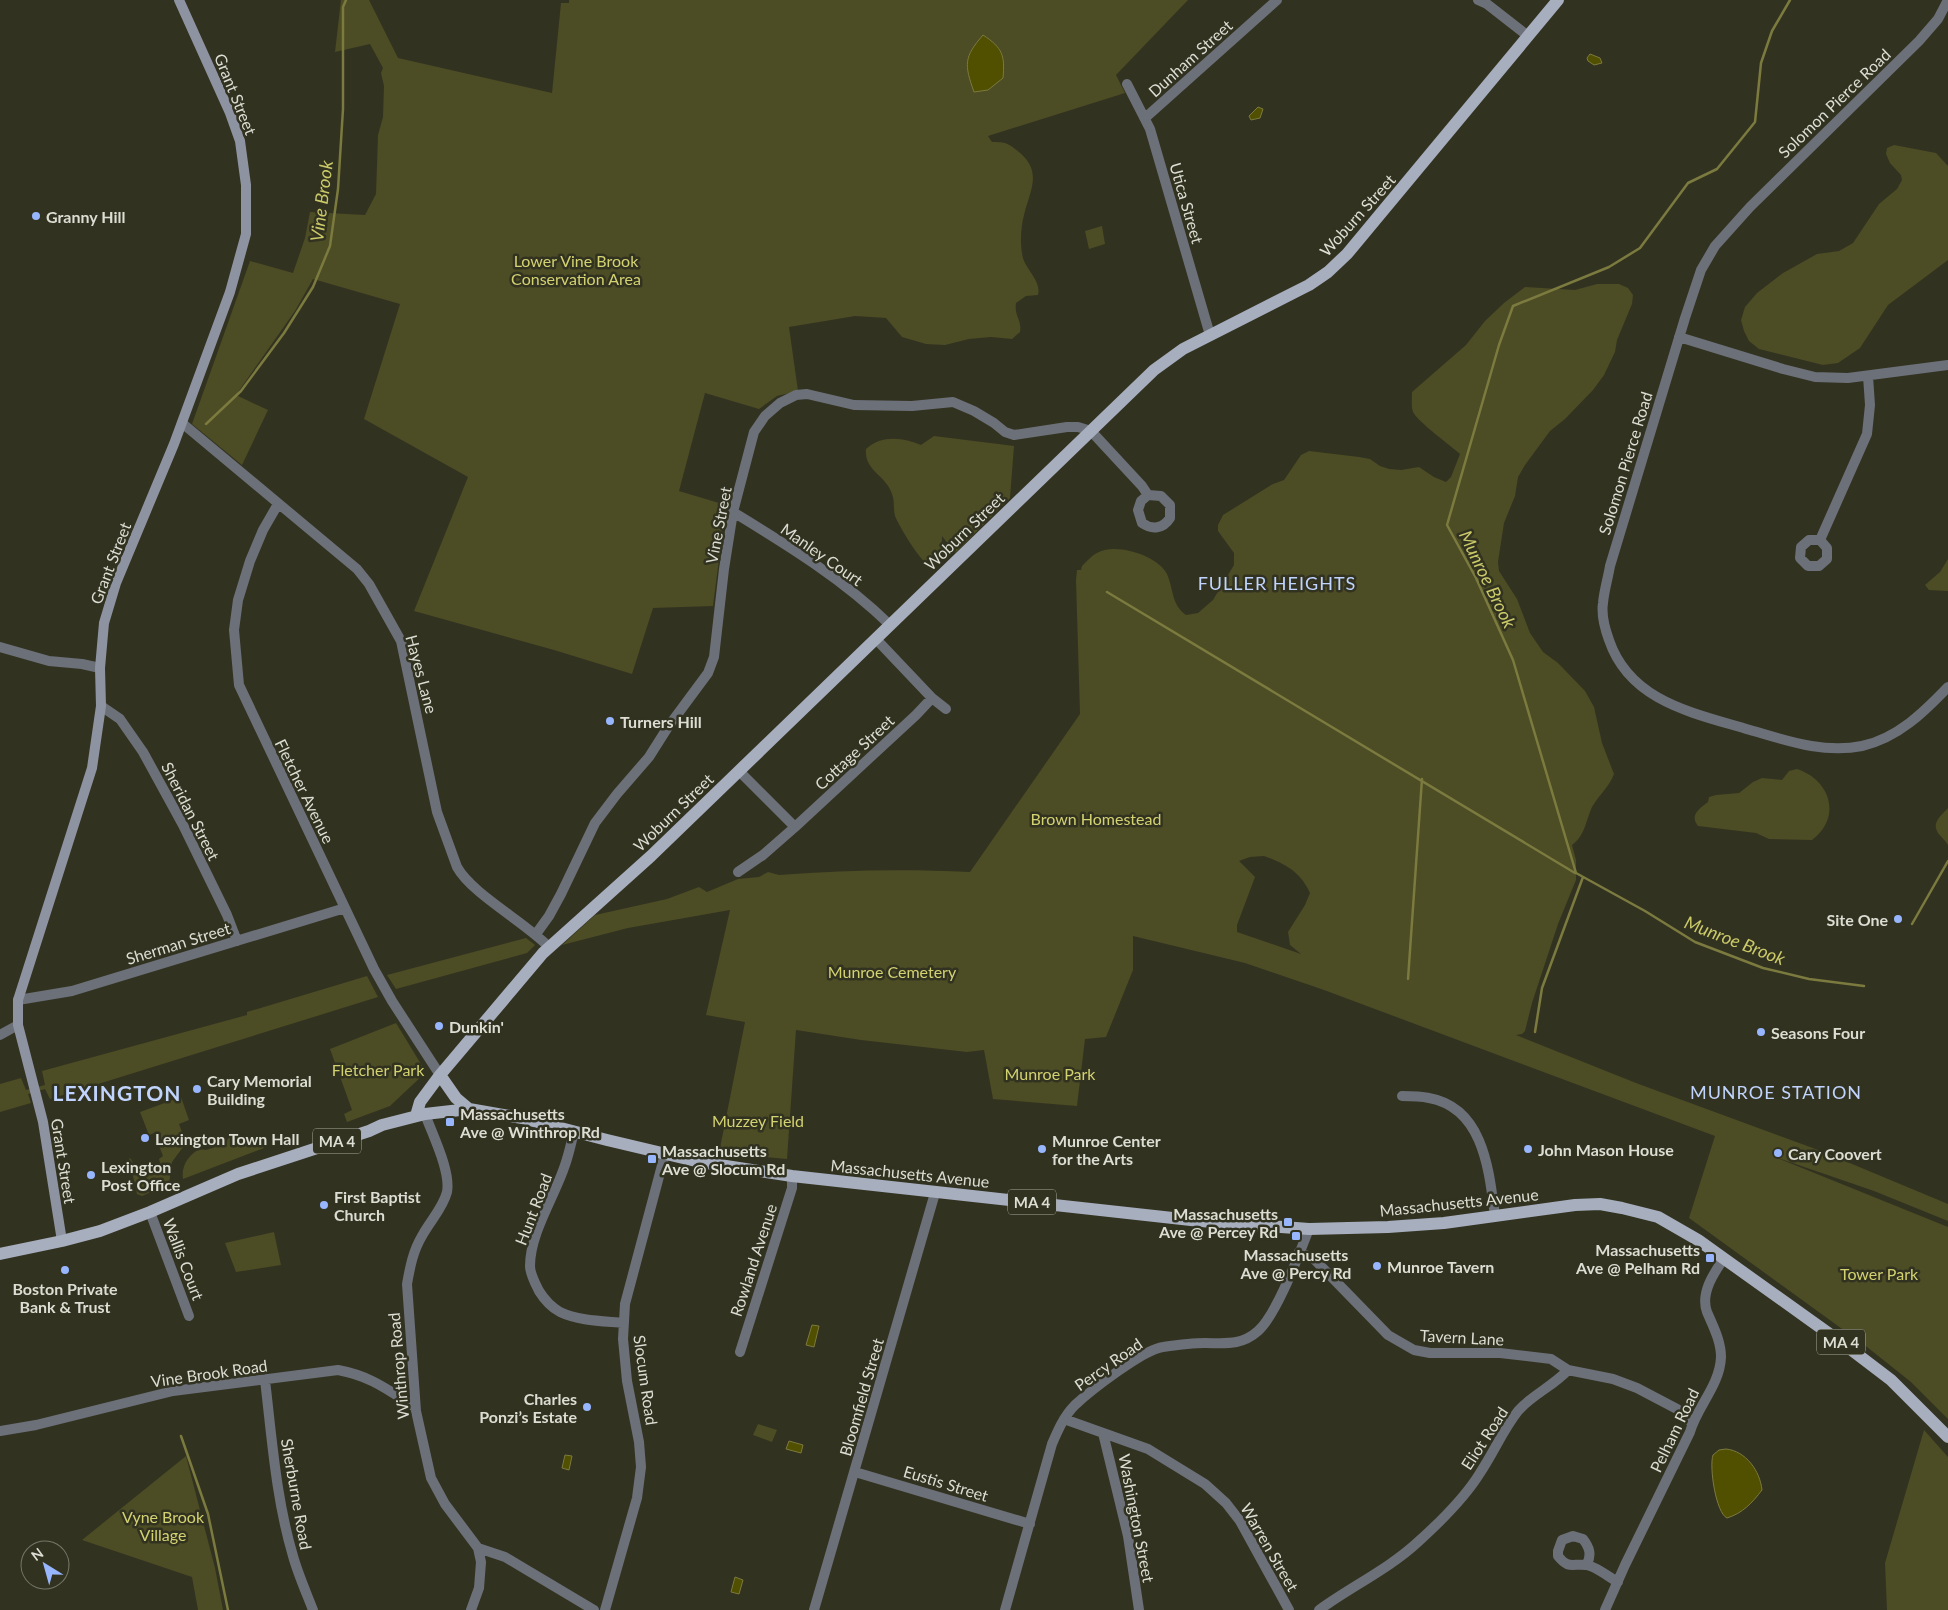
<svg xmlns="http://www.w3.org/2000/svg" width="1948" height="1610" viewBox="0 0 1948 1610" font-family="Lato,sans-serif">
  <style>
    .green { fill: #4c4c25; fill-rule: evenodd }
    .water { fill: #514f00; stroke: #7b7a3f }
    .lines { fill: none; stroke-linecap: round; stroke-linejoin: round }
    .stream { stroke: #7b7a3f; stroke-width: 2.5 }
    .street { stroke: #6c7078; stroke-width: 10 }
    .secondary { stroke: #8d93a0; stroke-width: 10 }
    .primary { stroke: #a7aebe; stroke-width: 12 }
    .poi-dot { fill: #97b6fd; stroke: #323221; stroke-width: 2 }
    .labels { text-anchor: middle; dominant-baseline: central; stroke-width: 5; stroke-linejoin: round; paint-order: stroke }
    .shield { fill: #323221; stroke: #aaaa9e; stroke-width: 1 }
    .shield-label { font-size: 15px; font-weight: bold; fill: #ddded3 }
    .street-label { font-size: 16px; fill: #ddded3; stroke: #323221 }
    .poi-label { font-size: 16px; font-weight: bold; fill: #ddded3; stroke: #323221; text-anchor: start }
    .park-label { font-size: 16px; fill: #d3d271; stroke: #323221 }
    .water-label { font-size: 18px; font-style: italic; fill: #cbca69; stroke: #323221 }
    .neighbourhood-label { font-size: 18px; letter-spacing: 1px; fill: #c1d4fd; stroke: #323221 }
    .district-label { font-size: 21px; font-weight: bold; letter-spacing: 1px; fill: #c1d4fd; stroke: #323221 }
  </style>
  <rect width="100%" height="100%" fill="#323221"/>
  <!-- green -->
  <path class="green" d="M341,0h28l29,58 154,35 9,-90h8v-3h619l-72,75 9,18 -137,43 4,6c14,0 16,1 27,10 24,20 11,38 5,63 -3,11 -4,27 -2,38 1,15 20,27 16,42l-12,1 -10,7c-2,14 6,16 4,29l-8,7 -21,-2 -22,2 -24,6 -19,-1 -24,-7 -16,-19 -31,-2 -66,11 9,64 -21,5 -18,13 -54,-16 -26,98 50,15 -6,22 -10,78 -60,2 -21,66 -78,-24 -140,-39 54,-134 -104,-58 36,-115 -87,-25 -18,32 -59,84 32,15 -26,55 -50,-41 58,-163 43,12 12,-35 5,-26 55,3 11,-21 2,-59 5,-18 1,-31 -3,-13 2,-5 -13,-24 -35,8z
    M1894,145l42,8 12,13v94l-60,45 -28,43 -22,15 -15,2 -64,-16 -10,-8 -5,-10 -3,-11 4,-13 12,-14 26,-20 34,-19 22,-3 14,-8 26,-39 18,-15 5,-9 -1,-5 -11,-12 -4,-9 1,-6z
    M1102,226l3,18 -16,5 -4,-18z
    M1597,284h22l9,4 5,7 -1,9 -15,36 -2,12 -11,23 -11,15 -28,29 -15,12 -25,34 -7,12 -3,19 -11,27 -6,39 1,9 18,28 13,34 13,19 15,11 27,28 9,16 8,36 12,31c-5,13 -15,21 -22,33 -6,13 -7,29 -20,38l4,15v20l-18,44 -26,79 -7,28 -3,3 -6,1 120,48 185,68 127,53v17l-74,-30 -99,-34 173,70v192l-37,-37 -44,-35 -178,-129 26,-82 -391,-146 -79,-27 -112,-27v34l-27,67 -21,2 -8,67 -84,-7 -9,-49 -17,2 -106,-12 -65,-10 -9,129 -68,-6 26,-131 -39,-7 24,-105 -102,18 -66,17 33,-30 72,-16 32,-12 8,5 31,-13 21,-2 9,-5 11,3c64,-5 127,-6 191,-3l110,-158 -4,-134 1,-10h4l1,-4c4,-4 9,-10 15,-13 17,-11 61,2 70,21 7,16 4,30 19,41l12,-2 15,-13 21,-35v-12l-16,-22v-6l5,-10 50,-31 11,-4 17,-25 8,-4 50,6 11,2 10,7 9,3 12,1 18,-3 15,10 12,5 5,-5 9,-23c-9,-8 -43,-33 -47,-42 -2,-6 -1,-13 -1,-20l54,-47 19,-24 19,-18 21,-16 50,3zM1264,856c20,7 37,16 46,37l-5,12 -17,27 2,13 11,9 -64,-22v-7l18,-48 -16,-16 11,-4z
    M934,436l80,10 -4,52 -55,55 -13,-17c0,12 -1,24 -15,28 -9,-7 -27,-36 -32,-48 -2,-7 0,-15 -3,-22 -6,-19 -28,-23 -26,-45 16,-15 38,-11 55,-4z
    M1948,559v32l-19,-1 -4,-5 15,-13z
    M1797,769c34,11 45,49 15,71l-43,-1 -13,-6 -58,-7c-9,-11 2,-18 10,-24l1,-5 7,-2 23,-2 14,-11 9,-4 20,2 7,-9z
    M1948,808v37c-3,-5 -7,-8 -10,-12 -7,-11 4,-18 10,-25z
    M526,938l9,7 -8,8 -131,36 -9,-14z
    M367,976l11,21 -328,102 -5,-10 -17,5 3,9 -31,9v-28l21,-6 5,12 19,-5 -3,-14 205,-56v-3z
    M396,1023l28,46v5l-34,32 -43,16 -3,-8 8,-4 -22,-61z
    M181,1097l8,23 -10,4 7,19 -14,19 -3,22 -27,12 -5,-2 -8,-36 2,1 6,13 23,-9 -1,-4 4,-3 -9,-23 -5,2 -9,-23z
    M235,1135c11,2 21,4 29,13l-81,31c-2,-13 5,-23 16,-30l7,1 19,-6 4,-7z
    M274,1232l7,33 -45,7 -11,-29z
    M758,1424l19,6 -5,12 -19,-7z
    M1924,1430l24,27v153h-61l-2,-47z
    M186,1456l29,112 8,42h-25l-6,-33 -110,-37z"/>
  <!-- water -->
  <path class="water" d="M983,35c20,13 22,21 20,43l-15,12 -14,2c-10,-28 -10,-35 9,-57z
    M1590,54l10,4 2,5 -8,2 -6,-4 -1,-3z
    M1258,107l5,2 -3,9 -9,2 -2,-4z
    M812,1325l7,1 -5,21 -8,-2z
    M789,1441l14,4 -2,8 -15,-4z
    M1726,1449c20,2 34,22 36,41 -10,13 -19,23 -35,28 -11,-5 -18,-51 -14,-63l6,-5z
    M565,1455l7,1 -3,14 -7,-2z
    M735,1577l8,3 -4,14 -8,-2z"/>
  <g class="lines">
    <!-- stream -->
    <path class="stream" d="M1790,0l-18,31 -11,32 -6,59 -38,47 -29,14 -48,65 -31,19 -96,39 -14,39 -52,180 29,53 37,82 63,213 69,38 50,31 68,26 46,11 55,7
      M206,424l35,-33 43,-58 29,-46 17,-41 8,-57 5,-80v-102l3,-7
      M1107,592l468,281
      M1912,924l36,-63
      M1408,979l14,-200
      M1535,1032l7,-44 41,-111
      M181,1436l27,78 20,96"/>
    <!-- street -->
    <path class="street" d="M1478,0l9,4 41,32
      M1948,0l-10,19 -19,22 -169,166 -35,39 -14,24 -16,48 -75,248c-2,12 -6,25 -7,37 -2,13 2,26 6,37 21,62 85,73 141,90 35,10 73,24 112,16 36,-8 62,-34 86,-59
      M1127,84l23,45 60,206
      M1145,118l132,-118
      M1679,337l104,32 32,8 33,1 100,-13
      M182,423l175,146 12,15 32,57 36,171 20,55c15,27 68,55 92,80
      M278,504l-15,26 -13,31 -12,39 -4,30 5,55 135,284 18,32 48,74
      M733,512c56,34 111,68 157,113
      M1820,540l7,8v11l-8,7h-11l-8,-8 1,-11 8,-7h11l47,-106 3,-29 -2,-29
      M876,639l56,59 14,11
      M0,647l49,14 33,3 18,4
      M101,706l19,13 23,33 40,73 44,90 10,26
      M739,771l56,56
      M738,872l25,-17 32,-28 121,-112 16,-17
      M536,934l13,-18 12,-22 34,-71 22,-29 32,-37 19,-30 40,-54 6,-16 10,-88 9,-57 21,-80 11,-16 15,-13 16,-8 11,-1 47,11 58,1 41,-4 21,9 20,12 11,9 9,3 53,-8h11l13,4 51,55 6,9 -7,6 -3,9 4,13c10,7 21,6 28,-5v-13l-9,-9 -13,-1
      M18,1000l54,-9 273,-83
      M0,1035l18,-10
      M1402,1096c9,0 18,0 27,2 55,10 60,73 66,118
      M425,1114c7,20 26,57 22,78 -4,16 -17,29 -25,44 -9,15 -12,31 -15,48l9,127 15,67 14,26 33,44 3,14 -2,26 -8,22
      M574,1132c-3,11 -5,22 -9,33 -10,31 -35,68 -35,101 0,8 5,17 9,25 5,8 12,16 21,21 19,9 43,9 64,11
      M150,1212l39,104
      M1299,1252l14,6 75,77 26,15 16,3h70l51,6 17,11
      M740,1352l52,-164v-12
      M265,1380c7,59 11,119 28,176 5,18 13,36 20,54
      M1064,1419l84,30 57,35 21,19 14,18 49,89
      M0,1431l36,-6 137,-34 165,-21c33,6 50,20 77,37
      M1103,1433l25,103 11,74
      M855,1472l175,52
      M478,1548l27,9 89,53
      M1587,1564c5,-10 2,-17 -4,-25l-10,-3 -11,4 -4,11v5c11,14 15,7 28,9 8,0 24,13 32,17
      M605,1610l32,-112 4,-31 -2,-25 -12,-61 -4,-42 2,-35 40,-150
      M814,1610l121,-417
      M1005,1610l47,-166c6,-14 12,-28 23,-39 15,-14 69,-56 88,-58 14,-2 28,-4 42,-4 20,0 36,3 53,-12 19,-17 41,-77 51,-102
      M1319,1610c33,-24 70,-41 100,-69 21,-19 47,-45 61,-68 14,-21 23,-43 38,-62 15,-17 34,-24 50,-41l45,9 24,9 40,21 8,6 7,9
      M1605,1610l20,-45 65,-133c7,-25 30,-47 31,-75 0,-16 -8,-31 -14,-45 -7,-19 7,-39 17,-54"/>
    <!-- secondary -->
    <path class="secondary" d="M62,1241l-19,-119 -25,-97v-25l74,-232 9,-62 -1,-38 4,-45 12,-40 58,-139 56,-152 16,-58v-49l-6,-44 -10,-28 -51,-113"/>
    <!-- primary -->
    <path class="primary" d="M440,1075l16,23 13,11
      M416,1116l4,-14 20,-27 103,-122 108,-97 503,-486 29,-21 126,-64 19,-13 19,-18 211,-254
      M0,1254l62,-13 38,-10 50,-19 88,-38 131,-43 13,-6 43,-11 44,-5 53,9 85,22 93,22 92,14 408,45 109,8 79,-2 56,-4 131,-18 25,-1 22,4 36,9 40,23 151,108 42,32 57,57"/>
  </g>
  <!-- markers -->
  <g class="poi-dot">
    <circle cx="36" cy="216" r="5"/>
    <circle cx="610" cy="721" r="5"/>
    <circle cx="1898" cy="919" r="5"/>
    <circle cx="439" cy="1026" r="5"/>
    <circle cx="1761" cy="1032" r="5"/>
    <circle cx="197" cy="1089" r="5"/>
    <rect x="445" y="1117" width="10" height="10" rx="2.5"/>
    <circle cx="145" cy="1138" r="5"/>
    <circle cx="1042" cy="1149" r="5"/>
    <circle cx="1528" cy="1149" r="5"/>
    <circle cx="1778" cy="1153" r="5"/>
    <rect x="647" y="1154" width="10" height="10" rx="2.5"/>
    <circle cx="91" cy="1175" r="5"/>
    <circle cx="324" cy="1205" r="5"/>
    <rect x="1283" y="1217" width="10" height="10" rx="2.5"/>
    <rect x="1291" y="1231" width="10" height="10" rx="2.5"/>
    <rect x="1705" y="1253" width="10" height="10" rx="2.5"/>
    <circle cx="1377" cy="1266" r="5"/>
    <circle cx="65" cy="1270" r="5"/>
    <circle cx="587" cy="1407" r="5"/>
  </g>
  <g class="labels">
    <!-- shield labels -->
    <g class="shield">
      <rect x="313" y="1128.5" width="48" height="25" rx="4"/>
      <rect x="1008" y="1189.5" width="48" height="25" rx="4"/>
      <rect x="1817" y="1329.5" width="48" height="25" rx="4"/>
    </g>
    <g class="shield-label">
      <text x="337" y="1141">MA 4</text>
      <text x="1032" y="1202">MA 4</text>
      <text x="1841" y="1342">MA 4</text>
    </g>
    <!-- street labels -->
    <g class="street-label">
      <text transform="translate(1190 58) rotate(-42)">Dunham Street</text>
      <text transform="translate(236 94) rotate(68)">Grant Street</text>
      <text transform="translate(1834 103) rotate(-44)">Solomon Pierce Road</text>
      <text transform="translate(1187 203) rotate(74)">Utica Street</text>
      <text transform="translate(1357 215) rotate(-48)">Woburn Street</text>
      <text transform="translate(1625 463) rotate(-73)">Solomon Pierce Road</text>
      <text transform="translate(718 525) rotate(-79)">Vine Street</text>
      <text transform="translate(964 531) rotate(-44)">Woburn Street</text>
      <text transform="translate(822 554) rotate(35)">Manley Court</text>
      <text transform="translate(110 563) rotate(-69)">Grant Street</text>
      <text transform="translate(422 674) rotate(75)">Hayes Lane</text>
      <text transform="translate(854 752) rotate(-43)">Cottage Street</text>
      <text transform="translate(305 791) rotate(64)">Fletcher Avenue</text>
      <text transform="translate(191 811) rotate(63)">Sheridan Street</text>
      <text transform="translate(673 812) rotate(-44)">Woburn Street</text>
      <text transform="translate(178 943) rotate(-17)">Sherman Street</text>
      <text transform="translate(64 1161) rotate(81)">Grant Street</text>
      <text transform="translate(910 1173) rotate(6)">Massachusetts Avenue</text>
      <text transform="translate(1459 1202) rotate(-6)">Massachusetts Avenue</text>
      <text transform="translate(533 1209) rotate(-69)">Hunt Road</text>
      <text transform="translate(184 1259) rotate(69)">Wallis Court</text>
      <text transform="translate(753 1260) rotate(-72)">Rowland Avenue</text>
      <text transform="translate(1462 1337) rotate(3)">Tavern Lane</text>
      <text transform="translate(1108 1364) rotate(-35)">Percy Road</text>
      <text transform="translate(398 1366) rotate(-95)">Winthrop Road</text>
      <text transform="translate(209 1373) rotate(-8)">Vine Brook Road</text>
      <text transform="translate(646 1380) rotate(82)">Slocum Road</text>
      <text transform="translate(861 1397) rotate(-74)">Bloomfield Street</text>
      <text transform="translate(1674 1430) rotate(-64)">Pelham Road</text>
      <text transform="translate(1484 1438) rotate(-57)">Eliot Road</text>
      <text transform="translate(946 1483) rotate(17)">Eustis Street</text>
      <text transform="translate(297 1494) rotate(80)">Sherburne Road</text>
      <text transform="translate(1137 1518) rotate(79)">Washington Street</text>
      <text transform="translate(1270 1547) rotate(60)">Warren Street</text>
    </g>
    <!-- poi labels -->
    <g class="poi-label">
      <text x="46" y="216">Granny Hill</text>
      <text x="620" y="721">Turners Hill</text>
      <text x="1888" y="919" text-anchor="end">Site One</text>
      <text x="449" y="1026">Dunkin'</text>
      <text x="1771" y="1032">Seasons Four</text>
      <text x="207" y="1080">Cary Memorial<tspan x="207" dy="18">Building</tspan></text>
      <text x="460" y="1113">Massachusetts<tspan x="460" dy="18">Ave @ Winthrop Rd</tspan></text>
      <text x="155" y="1138">Lexington Town Hall</text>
      <text x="1052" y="1140">Munroe Center<tspan x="1052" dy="18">for the Arts</tspan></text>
      <text x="1538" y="1149">John Mason House</text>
      <text x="662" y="1150">Massachusetts<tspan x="662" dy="18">Ave @ Slocum Rd</tspan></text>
      <text x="1788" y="1153">Cary Coovert</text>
      <text x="101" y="1166">Lexington<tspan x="101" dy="18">Post Office</tspan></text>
      <text x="334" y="1196">First Baptist<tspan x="334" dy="18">Church</tspan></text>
      <text x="1278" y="1213" text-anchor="end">Massachusetts<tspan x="1278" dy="18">Ave @ Percey Rd</tspan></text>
      <text x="1700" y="1249" text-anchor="end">Massachusetts<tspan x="1700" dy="18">Ave @ Pelham Rd</tspan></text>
      <text x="1296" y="1254" text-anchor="middle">Massachusetts<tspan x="1296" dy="18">Ave @ Percy Rd</tspan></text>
      <text x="1387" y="1266">Munroe Tavern</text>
      <text x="65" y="1288" text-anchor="middle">Boston Private<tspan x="65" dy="18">Bank &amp; Trust</tspan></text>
      <text x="577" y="1398" text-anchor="end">Charles<tspan x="577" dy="18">Ponzi’s Estate</tspan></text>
    </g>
    <!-- park labels -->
    <g class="park-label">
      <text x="576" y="260">Lower Vine Brook<tspan x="576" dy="18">Conservation Area</tspan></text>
      <text x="1096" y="818">Brown Homestead</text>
      <text x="892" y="971">Munroe Cemetery</text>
      <text x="378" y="1069">Fletcher Park</text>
      <text x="1050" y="1073">Munroe Park</text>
      <text x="758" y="1120">Muzzey Field</text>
      <text x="1879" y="1273">Tower Park</text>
      <text x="163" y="1516">Vyne Brook<tspan x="163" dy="18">Village</tspan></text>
    </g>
    <!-- water labels -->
    <g class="water-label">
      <text transform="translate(321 201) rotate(-83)">Vine Brook</text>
      <text transform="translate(1488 579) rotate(64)">Munroe Brook</text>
      <text transform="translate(1735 940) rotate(21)">Munroe Brook</text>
    </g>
    <!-- neighbourhood labels -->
    <g class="neighbourhood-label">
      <text x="1277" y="583">FULLER HEIGHTS</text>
      <text x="1776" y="1092">MUNROE STATION</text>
    </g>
    <!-- district labels -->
    <g class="district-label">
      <text x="117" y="1092">LEXINGTON</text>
    </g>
  </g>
  <!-- north arrow -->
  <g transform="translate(45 1565) rotate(323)"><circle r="24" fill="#323221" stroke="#767768"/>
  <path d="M0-4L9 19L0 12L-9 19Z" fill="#97b6fd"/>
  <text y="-8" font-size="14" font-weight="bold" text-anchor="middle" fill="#ddded3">N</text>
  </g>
</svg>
